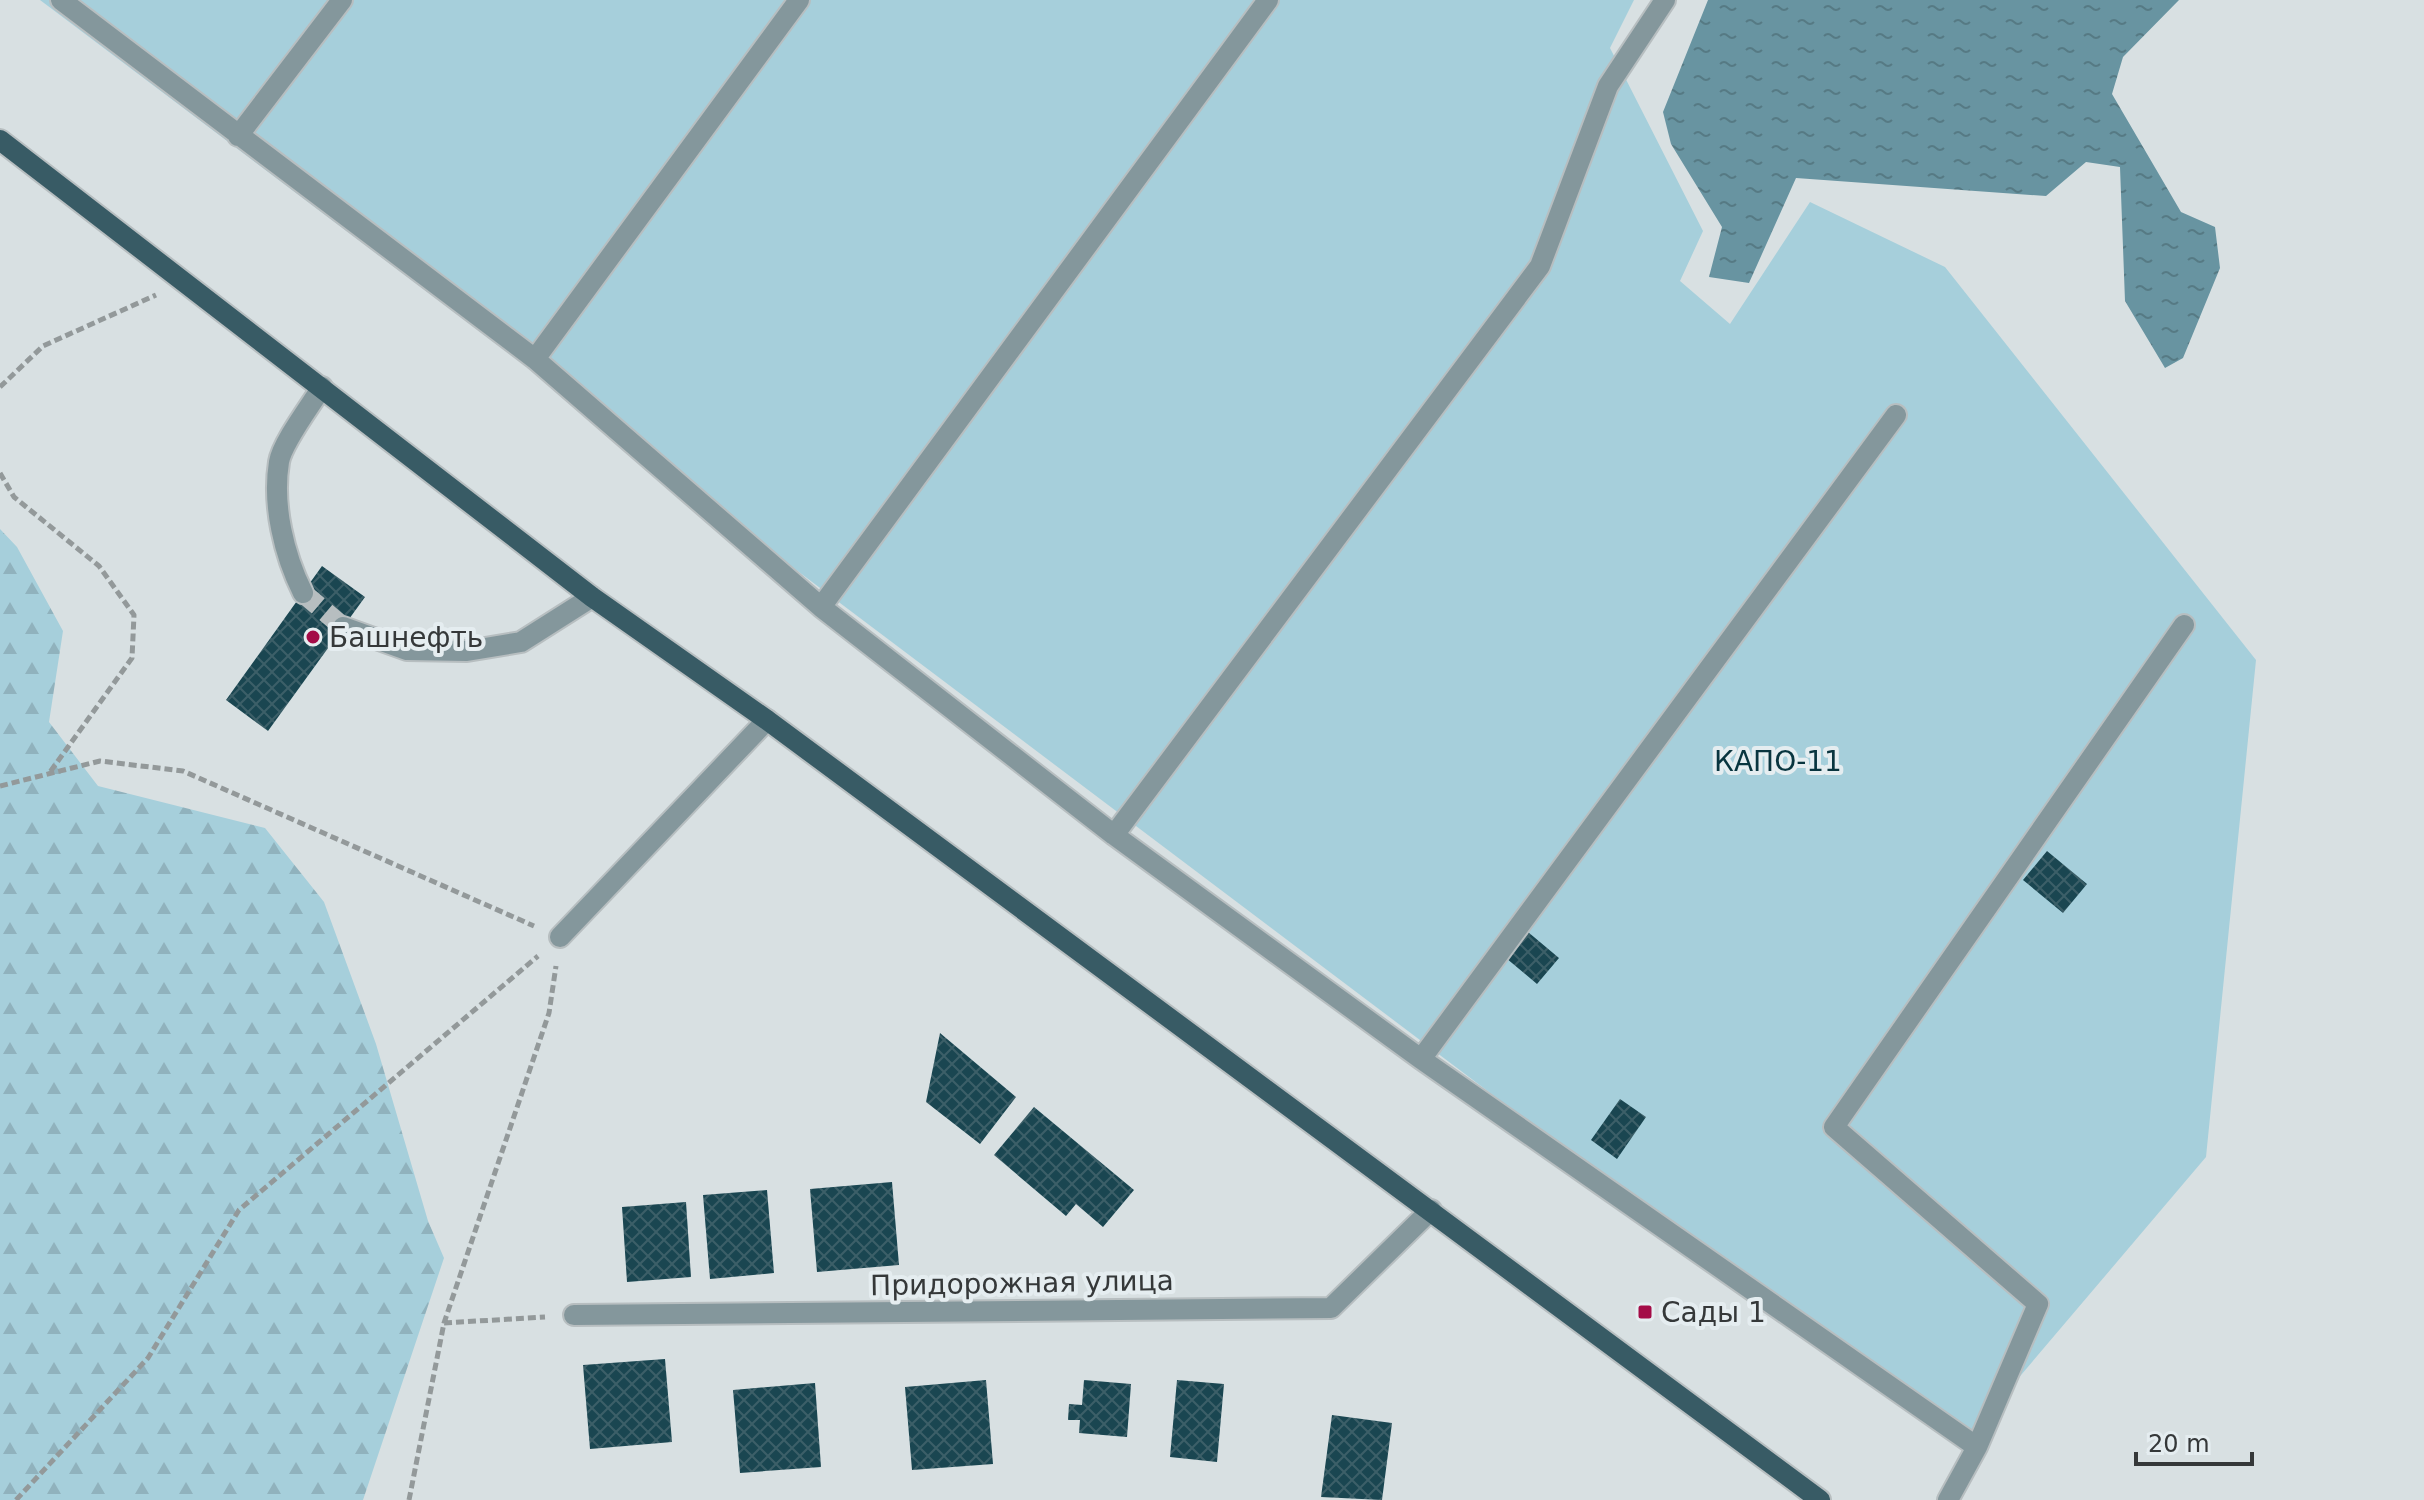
<svg xmlns="http://www.w3.org/2000/svg" width="2424" height="1500" viewBox="0 0 2424 1500" font-family="'DejaVu Sans',sans-serif">
  <style>
    .forest { fill: url(#forest-firs) }
    .garden { fill: #a6cfdb }
    .water { fill: url(#water-ripples) }
    .building { fill: url(#building-cross-hatch) }
    .lines { fill: none; stroke-linecap: round; stroke-linejoin: round }
    .minor-tunnel { stroke: #b7bec0; stroke-width: 20; stroke-dasharray: 20 10; stroke-linecap: butt }
    .minor-casing { stroke: #b7bec0; stroke-width: 24 }
    .major-casing { stroke: #b7bec0; stroke-width: 24 }
    .path { stroke: #93999a; stroke-width: 5; stroke-dasharray: 8 4; stroke-linecap: butt }
    .minor { stroke: #84979c; stroke-width: 20 }
    .major { stroke: #385b65; stroke-width: 20 }
    .poi-dot { fill: #a40c47; stroke: #e5edf0; stroke-width: 3 }
    .labels { text-anchor: middle; dominant-baseline: central; stroke-width: 8; stroke-linejoin: round; paint-order: stroke }
    .poi-label { font-size: 28px; fill: #353839; stroke: #e5edf0; text-anchor: start }
    .park-label { font-size: 28px; fill: #09353f; stroke: #e5edf0 }
    .street-label { font-size: 28px; fill: #353839; stroke: #e5edf0 }
  </style>
  <defs>
    <pattern id="forest-firs" width="22" height="20" patternUnits="userSpaceOnUse" patternTransform="scale(2)"><rect width="22" height="20" fill="#a6cfdb"/><path d="M5 1l3.5 6h-7zM16 11l3.5 6h-7z" fill="#90b2bd"/></pattern>
    <pattern id="water-ripples" width="26" height="14" patternUnits="userSpaceOnUse" patternTransform="scale(2)"><rect width="26" height="14" fill="#6894a1"/><path d="M2 4q2-2 4 0t4 0M15 11q2-2 4 0t4 0" fill="none" stroke="#567a84"/></pattern>
    <pattern id="building-cross-hatch" width="8" height="8" patternUnits="userSpaceOnUse" patternTransform="scale(2)"><rect width="8" height="8" fill="#1a4651"/><path d="M0 0l8 8M0 8l8-8" fill="none" stroke="#3c5f68"/></pattern>
  </defs>
  <rect width="100%" height="100%" fill="#d8e0e2"/>
  <!-- forest -->
  <path class="forest" d="M0,529l17,18 46,84 -14,91 49,64 167,42 59,74 52,142 52,177 16,37 -81,242h-363z"/>
  <!-- garden -->
  <path class="garden" d="M40,0h1594l-24,48 93,183 -23,50 50,43 80,-122 135,65 311,393 -50,497 -246,290z"/>
  <!-- water -->
  <path class="water" d="M1708,0h471l-56,57 -11,37 69,118 34,15 5,41 -37,90 -18,10 -40,-67 -5,-134 -34,-5 -40,34 -250,-18 -47,105 -40,-6 13,-50 -51,-83 -8,-32z"/>
  <!-- building -->
  <path class="building" d="M322,566l43,31 -97,134 -42,-31z
    M2047,851l40,33 -24,29 -40,-33z
    M1528,932l31,26 -22,26 -31,-26z
    M940,1033l76,64 -36,47 -54,-42z
    M1620,1099l26,18 -29,42 -26,-19z
    M1034,1107l100,83 -31,37 -27,-23 -10,12 -72,-61z
    M892,1182l7,83 -82,7 -7,-83z
    M767,1190l7,83 -64,6 -7,-84z
    M686,1202l5,75 -64,5 -5,-75z
    M665,1359l7,83 -82,7 -7,-84z
    M986,1380l7,84 -81,6 -7,-83z
    M1084,1380l47,4 -4,53 -48,-4 1,-13h-12l1,-16 13,1z
    M1177,1380l47,4 -7,78 -47,-5z
    M815,1383l6,84 -81,6 -7,-83z
    M1332,1415l60,8 -10,77 -61,-3z"/>
  <g class="lines">
    <!-- minor-tunnel -->
    <path class="minor-tunnel" d="M303,593l40,34"/>
    <defs>
      <path id="minor" d="M61,0l474,359 286,248 293,228 307,224 556,388 -29,53
        M238,136l104,-136
        M535,359l264,-359
        M303,593c-19,-38 -31,-88 -24,-131 3,-19 32,-57 43,-75
        M821,607l447,-607
        M343,627l64,23 60,1 54,-9 71,-45
        M1114,835l426,-569 68,-180 57,-86
        M560,937l207,-217
        M1421,1059l475,-644
        M574,1315l757,-7 100,-98
        M1977,1447l61,-143 -204,-177 350,-502"/>
      <path id="major" d="M0,140l592,457 175,123 1053,780"/>
    </defs>
    <!-- minor casing -->
    <use href="#minor" class="minor-casing"/>
    <!-- major casing -->
    <use href="#major" class="major-casing"/>
    <!-- path -->
    <path class="path" d="M0,387l43,-41 113,-51
      M0,473l14,24 85,69 35,49 -2,43 -82,114
      M0,786l100,-25 83,10 351,155
      M444,1323l101,-6
      M16,1500l132,-142 91,-148 299,-254
      M409,1500l35,-177 105,-310 7,-47"/>
    <!-- minor -->
    <use href="#minor" class="minor"/>
    <!-- major -->
    <use href="#major" class="major"/>
  </g>
  <!-- markers -->
  <g class="poi-dot">
    <circle cx="313" cy="637" r="8"/>
    <rect x="1637" y="1304" width="16" height="16" rx="4"/>
  </g>
  <g class="labels">
    <!-- poi labels -->
    <g class="poi-label">
      <text x="329" y="637">Башнефть</text>
      <text x="1661" y="1312">Сады 1</text>
    </g>
    <!-- park labels -->
    <g class="park-label">
      <text x="1778" y="761">КАПО-11</text>
    </g>
    <!-- street labels -->
    <g class="street-label">
      <text transform="translate(1022 1283) rotate(-1)">Придорожная улица</text>
    </g>
  </g>
  <!-- scale -->
  <path d="M2136 1452v12h116v-12" fill="none" stroke="#353839" stroke-width="4"/>
  <text x="2148" y="1452" font-size="24" fill="#353839" stroke="#e5edf0" stroke-width="6" paint-order="stroke">20 m</text>
</svg>
